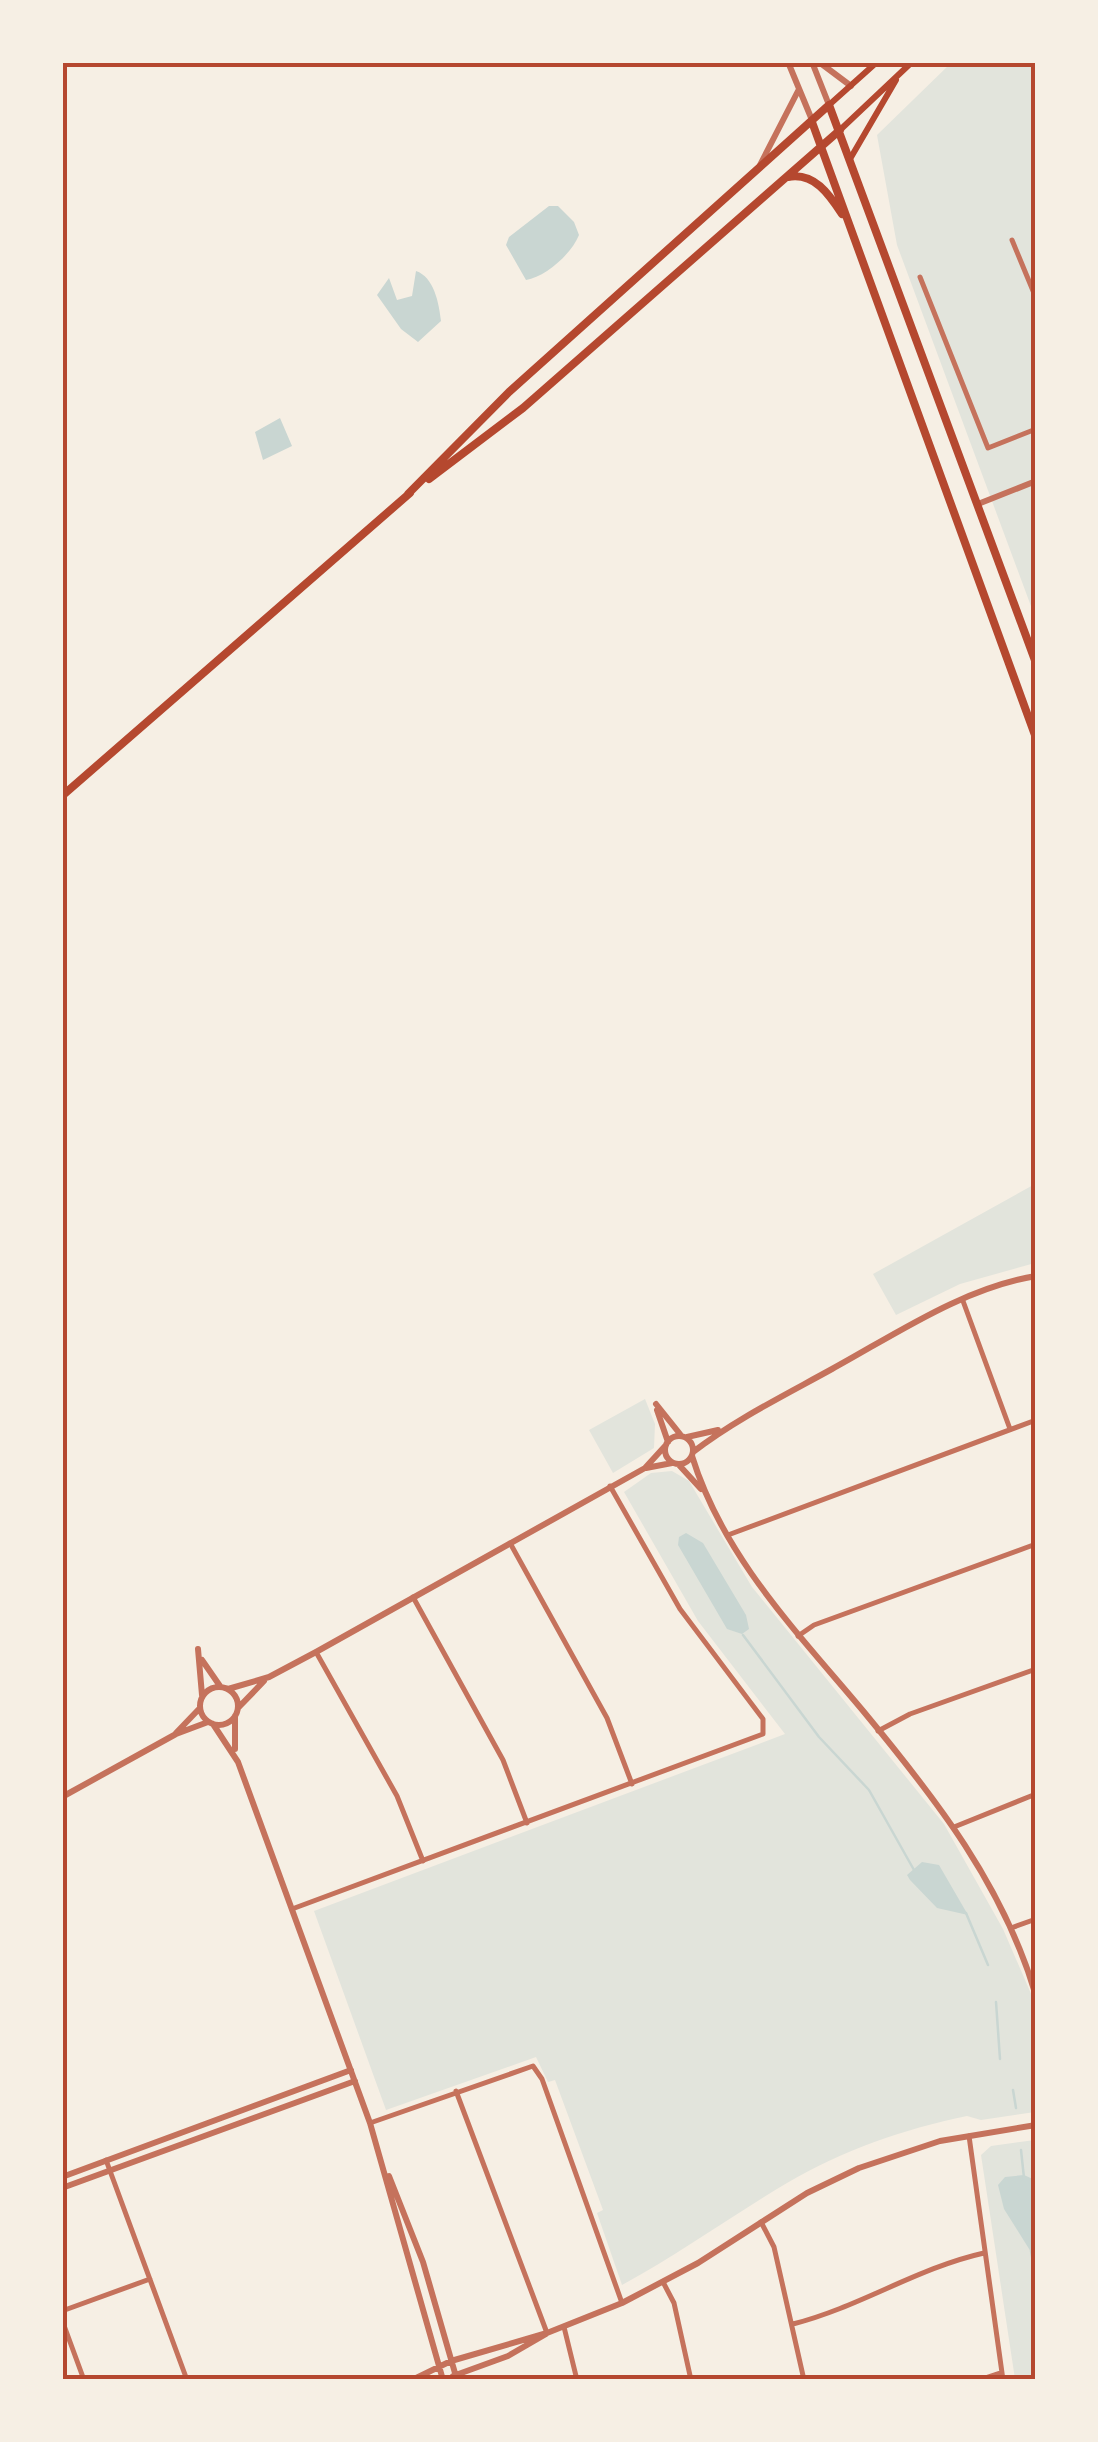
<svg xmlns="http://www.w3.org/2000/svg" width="1098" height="2442" viewBox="0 0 1098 2442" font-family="'Work Sans',sans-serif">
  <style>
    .green { fill: #e2e4dc }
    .water { fill: #c9d6d2 }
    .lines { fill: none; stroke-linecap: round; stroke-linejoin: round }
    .stream { stroke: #c9d6d2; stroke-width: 2.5 }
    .minor { stroke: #c5725c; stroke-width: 5 }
    .tertiary { stroke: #c5725c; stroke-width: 6 }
    .secondary { stroke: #b5482f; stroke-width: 6 }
    .primary { stroke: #b5482f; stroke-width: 8 }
    .neatline { fill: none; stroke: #b5482f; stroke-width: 4 }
  </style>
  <rect width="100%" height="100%" fill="#f6efe4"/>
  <!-- green -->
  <path class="green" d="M951,63h84v554l-138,-372 -20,-110z
    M1035,1184v79l-75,21 -64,31 -23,-41z
    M645,1399l10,25 -1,24 -41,25 -24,-43z
    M672,1471l17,10 63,106 192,237 59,105 29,67 3,116 -54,8 -14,-4c-63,13 -124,34 -180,67 -56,33 -108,71 -165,102l-25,-72 6,-3 -48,-130 -7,2 -12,-25 -150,53 -72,-199 471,-177 -87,-113 -74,-129 27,-19z
    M1035,2140v239h-20l-34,-224 10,-9z"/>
  <!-- water -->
  <path class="water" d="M549,206h9l16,16 5,13c-7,18 -33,42 -53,45l-20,-35 3,-8z
    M416,271c18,6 23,32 25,50l-23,21 -17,-13 -24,-34 12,-17 8,22 15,-4z
    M280,418l12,28 -29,14 -8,-28z
    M686,1533l17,10 43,72 3,14 -7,5 -15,-5 -49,-84 1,-8z
    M922,1862l17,3 29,50 -31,-7 -27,-28 -3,-5z
    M1024,2175l11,5v70l-4,2 -27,-43 -6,-24 7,-8z"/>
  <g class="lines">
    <!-- stream -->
    <path class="stream" d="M743,1635l76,102 50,53 45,80
      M966,1913l22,52
      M996,2002l4,57
      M1013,2090l3,18
      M1021,2150l3,28
      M1031,2251l5,27"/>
    <!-- minor -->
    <path class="minor" d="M1012,240l24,58
      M920,277l68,171 48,-19
      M963,1301l47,128
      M728,1535l308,-115
      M510,1543l97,175 25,66
      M413,1597l90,163 24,63
      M798,1636l16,-11 222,-81
      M316,1652l81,144 26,65
      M878,1731l32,-17 126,-45
      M954,1827l82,-33
      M292,1909l471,-175v-15l-83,-110 -70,-123
      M1011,1928l25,-9
      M456,2091l91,242
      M370,2123l163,-57 9,13 80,224
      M969,2136l34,244
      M106,2160l81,220
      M761,2222l13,25 30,133
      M663,2282l11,21 17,77
      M62,2311l88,-32
      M62,2320l22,60
      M793,2324c67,-17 124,-56 191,-71
      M564,2327l13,53
      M979,2380l21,-7"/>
    <!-- tertiary -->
    <path class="tertiary" d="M788,62l24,58
      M812,62l17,43
      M819,62l32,24
      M760,165l38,-74
      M978,504l58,-23
      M656,1404l24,30
      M657,1410l11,32
      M665 1450a14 14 0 1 1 28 0a14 14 0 1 1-28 0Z
      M687,1437l31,-7
      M693,1452c43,-33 92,-57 139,-83 64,-35 131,-81 204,-93
      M692,1456c31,101 106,177 172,256 72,87 140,174 172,284
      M679,1465l22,24
      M646,1468l26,-5
      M198,1649l4,46
      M202,1660l18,26
      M200 1706a19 19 0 1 1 38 0a19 19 0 1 1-38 0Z
      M228,1689l41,-12 47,-25 329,-184 21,-23
      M238,1708l26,-27
      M235,1716v33
      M213,1724l25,38 132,361 73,257
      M176,1733l23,-24
      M62,1797l114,-63 32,-12
      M389,2176l34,86 34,118
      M62,2177l289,-107
      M62,2188l293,-107
      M453,2376l55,-20 38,-22
      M412,2380l39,-19 96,-28 75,-30 76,-40 109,-70 52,-25 81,-27 96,-16"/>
    <!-- secondary -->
    <path class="secondary" d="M829,105l48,-43
      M840,130l72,-68
      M850,159l46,-79"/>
    <!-- primary -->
    <path class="primary" d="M812,122l224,616
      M788,177c26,-5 41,17 54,37
      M429,479l94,-71 317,-278
      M408,494l101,-102 320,-287 207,558
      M62,796l348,-303"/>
  </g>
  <!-- border -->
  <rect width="1098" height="2442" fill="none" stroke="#f6efe4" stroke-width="130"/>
  <rect x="65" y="65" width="968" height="2312" class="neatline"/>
</svg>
